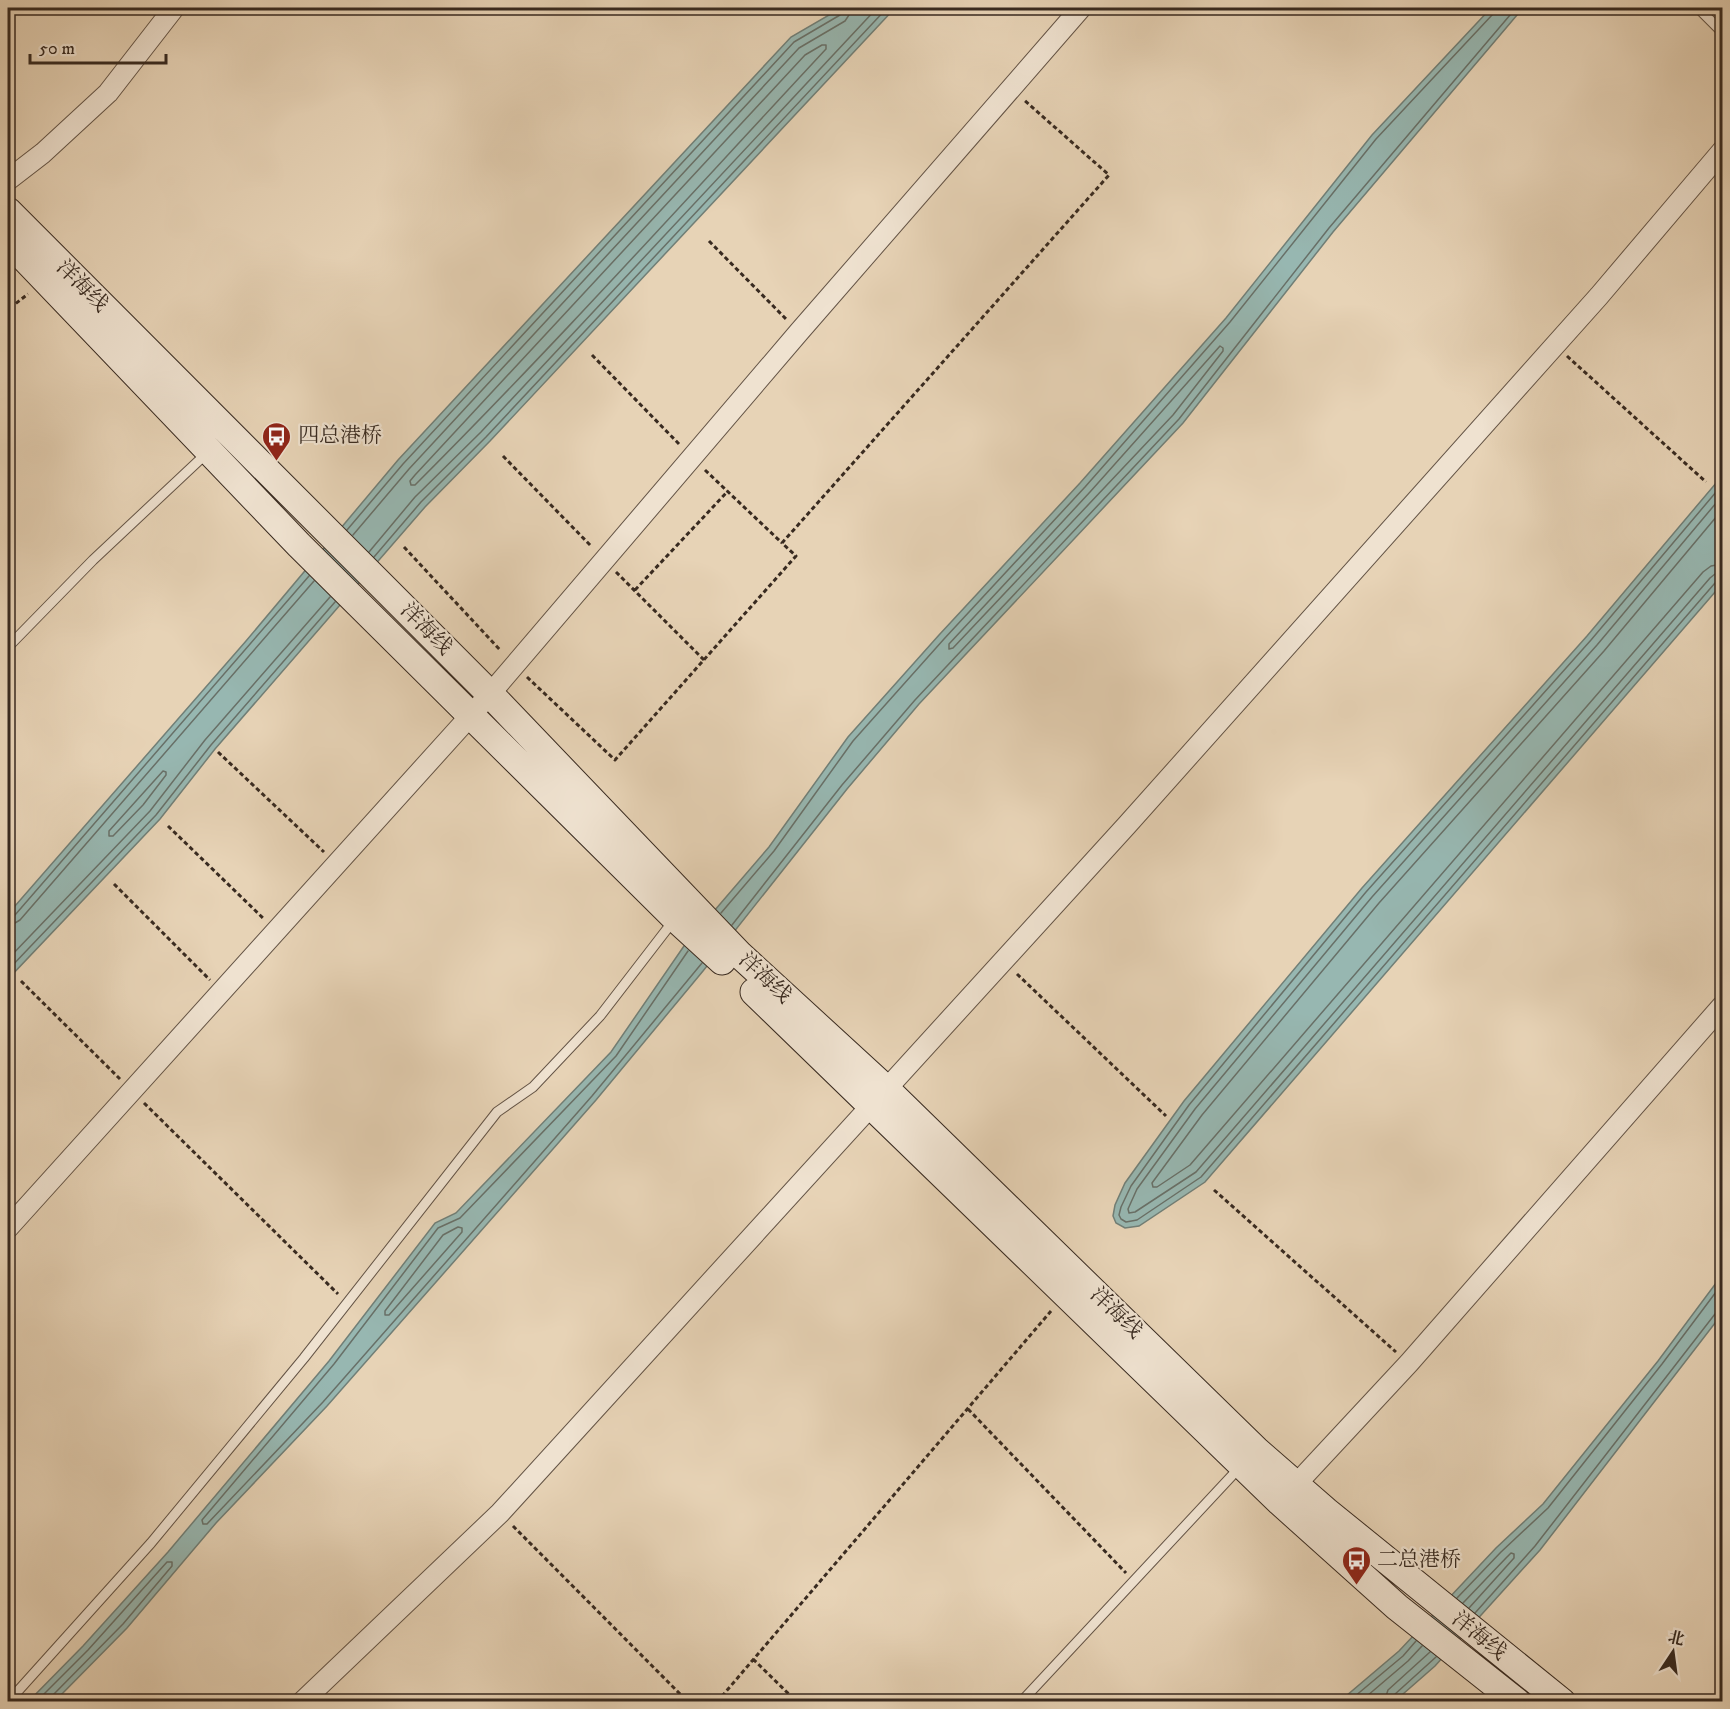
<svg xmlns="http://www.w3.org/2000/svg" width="1730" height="1709" viewBox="0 0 1730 1709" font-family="'IM FELL DW Pica','Noto Serif SC',serif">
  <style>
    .water { fill: #97b7b1; stroke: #717f77; stroke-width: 1.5 }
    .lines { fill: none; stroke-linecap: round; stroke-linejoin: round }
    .shore { stroke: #687068; stroke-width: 1.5 }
    .lane-casing { stroke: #645446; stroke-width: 11 }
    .street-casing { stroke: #645446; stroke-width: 22 }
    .secondary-casing { stroke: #382a20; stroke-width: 29 }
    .path { stroke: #382a20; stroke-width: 3; stroke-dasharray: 4.5 3; stroke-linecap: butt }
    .lane { stroke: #efe2d0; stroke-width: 9 }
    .street { stroke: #efe2d0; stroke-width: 20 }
    .secondary { stroke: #efe2d0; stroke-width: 27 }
    .labels { text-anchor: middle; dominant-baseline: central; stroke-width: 4.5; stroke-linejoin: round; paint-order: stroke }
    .street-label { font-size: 21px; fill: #382a20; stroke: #efe2d0 }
    .poi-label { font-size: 21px; fill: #382a20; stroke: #efe2d0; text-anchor: start }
  </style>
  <rect width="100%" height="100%" fill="#e7d3b6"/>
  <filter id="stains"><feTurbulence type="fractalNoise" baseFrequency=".00333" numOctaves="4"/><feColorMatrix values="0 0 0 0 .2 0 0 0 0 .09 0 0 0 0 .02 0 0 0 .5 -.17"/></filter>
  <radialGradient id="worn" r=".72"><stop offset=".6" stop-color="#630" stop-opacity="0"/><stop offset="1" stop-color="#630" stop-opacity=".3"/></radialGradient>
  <!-- water -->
  <path class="water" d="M841,8h54l-405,433 -65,66 -210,242 -55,70 -152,160v-65l238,-273 152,-181 393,-423z
    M1491,8h32l-190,224 -150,191 -264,281 -72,85 -144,182 -107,129 -269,306 -111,117 -89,105 -72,73 -27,1 55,-56 85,-94 161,-191 106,-138 21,-10 155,-161 73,-106 85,-99 79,-110 91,-102 141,-152 146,-165 146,-183z
    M1722,476v108l-517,598 -66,44 -14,2 -9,-5 -3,-7 2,-11 10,-22 59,-82 178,-213 225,-252z
    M1722,1275v39l-182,236 -105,116 -40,35 -56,1 60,-51 97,-103 47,-44 115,-143z"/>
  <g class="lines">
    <!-- shore -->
    <path class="shore" d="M822,45h4v4c-136,146 -270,295 -411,436h-4l-1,-4 5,-6 390,-420z
      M1220,346l3,2v3l-50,64 -220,233 -4,1v-5l141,-152z
      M1722,485l-131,155 -225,252 -177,213 -58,81 -10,21 -2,8 2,4 5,3 11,-2 64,-43 514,-594 7,-2
      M1722,496l-125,149 -225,252 -177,212 -58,80 -9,20 1,4 6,-1 61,-40 514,-594 5,-4 7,-1
      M1722,510l-118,141 -225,252 -177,212 -50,68 1,4h4l33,-22 513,-593 8,-6 11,-2
      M347,530l56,-66 391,-422 46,-27 3,-7
      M353,535l56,-66 390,-421 46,-27 4,-6 1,-7
      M369,552l46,-55 66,-65 396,-424
      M374,557l47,-55 65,-65 401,-429
      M163,771l3,1v3l-23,30 -30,31h-4v-5z
      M721,913l53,-62 79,-110 91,-102 141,-152 145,-165 146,-183 117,-125 2,-6
      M8,917l7,-2 294,-339
      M8,925l7,-2 5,-3 294,-339
      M732,925l110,-140 73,-85 264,-281 150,-191 187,-220
      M688,951l-72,105 -156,162 -22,10 -104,136 -132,156 1,4h4l116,-122 269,-306 110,-133
      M8,959l142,-148 55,-71 125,-143
      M8,970l148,-155 55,-70 124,-143
      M458,1227l4,1v4l-73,83h-4v-4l58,-76z
      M1457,1598l44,-46 47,-44 114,-144 60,-80
      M1463,1603l43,-45 5,-5 3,1v4l-45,50
      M1475,1613l60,-67 180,-232 7,-3
      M36,1702l52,-52 79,-88h5v4l-49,58 -70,71 -2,7
      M1348,1702l55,-46 13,-15
      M1360,1702l48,-41 14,-15
      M1384,1702l4,-12 42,-38
      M1392,1702l2,-7 42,-38"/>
    <defs>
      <path id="lane" d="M1698,8l24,24
        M8,647l85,-87 115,-108
        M8,1702l143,-159 153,-185 193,-246 36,-25 67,-71 74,-96
        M1021,1702l219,-235"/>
      <path id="street" d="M8,180l35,-27 65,-60 66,-85
        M8,1228l482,-534 309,-362 282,-324
        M1288,1493l121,-130 313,-357
        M302,1702l198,-189 627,-688 472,-529 123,-145"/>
      <path id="secondary" d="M8,211l482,483 250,261 146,134 370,361 70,61 236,191
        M8,241l291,304 376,373 47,43
        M754,992l526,510 117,105 120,95"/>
    </defs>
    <!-- lane casing -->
    <use href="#lane" class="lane-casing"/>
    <!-- street casing -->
    <use href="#street" class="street-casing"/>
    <!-- secondary casing -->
    <use href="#secondary" class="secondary-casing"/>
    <!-- path -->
    <path class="path" d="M709,241l78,79
      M8,305l2,3 -2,3
      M10,308l18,-14
      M592,355l87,89
      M1567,356l139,126
      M503,456l88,90
      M705,470l77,73
      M404,547l97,104
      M616,572l88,88
      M635,590l93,-99
      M527,677l88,83 181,-204 -14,-13 327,-368 -85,-75
      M218,752l106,100
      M168,826l96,93
      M114,884l96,96
      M1017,974l149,142
      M21,981l99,98
      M144,1103l194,191
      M1214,1190l182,162
      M968,1409l158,164
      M513,1526l175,176
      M753,1659l44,43
      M717,1702l334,-391"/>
    <!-- lane -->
    <use href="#lane" class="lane"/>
    <!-- street -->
    <use href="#street" class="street"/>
    <!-- secondary -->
    <use href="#secondary" class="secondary"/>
  </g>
  <!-- icons -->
  <defs>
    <symbol id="bus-pin" viewBox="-11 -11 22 30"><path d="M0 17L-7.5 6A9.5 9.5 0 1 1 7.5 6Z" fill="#8f2418" stroke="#efe2d0"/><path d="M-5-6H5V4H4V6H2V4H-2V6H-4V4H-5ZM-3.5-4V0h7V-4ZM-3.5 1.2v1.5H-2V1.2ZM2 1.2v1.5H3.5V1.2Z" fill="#fff"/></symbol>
  </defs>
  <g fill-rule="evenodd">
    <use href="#bus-pin" x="260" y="420" width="33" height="45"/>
    <use href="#bus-pin" x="1340" y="1544" width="33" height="45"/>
  </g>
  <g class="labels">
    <!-- street labels -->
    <g class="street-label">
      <text transform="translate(82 286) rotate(45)">洋海线</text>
      <text transform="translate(426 629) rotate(45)">洋海线</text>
      <text transform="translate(765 978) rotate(43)">洋海线</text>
      <text transform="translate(1116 1313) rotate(44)">洋海线</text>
      <text transform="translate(1479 1636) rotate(39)">洋海线</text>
    </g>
    <!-- poi labels -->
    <g class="poi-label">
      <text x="298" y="436">四总港桥</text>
      <text x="1377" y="1560">二总港桥</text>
    </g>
  </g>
  <!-- margin -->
  <rect width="1730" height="1709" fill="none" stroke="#e7d3b6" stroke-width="30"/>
  <rect x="9" y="9" width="1712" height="1691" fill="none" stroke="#382a20" stroke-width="3"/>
  <rect x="15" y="15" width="1700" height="1679" fill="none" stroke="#382a20" stroke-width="1.5"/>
  <!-- north arrow -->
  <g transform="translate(1673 1652) rotate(13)" stroke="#efe2d0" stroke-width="4.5" paint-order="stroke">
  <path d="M0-4.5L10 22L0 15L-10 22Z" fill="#382a20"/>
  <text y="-9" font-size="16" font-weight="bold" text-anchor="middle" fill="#382a20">北</text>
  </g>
  <!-- scale -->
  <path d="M30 54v9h136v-9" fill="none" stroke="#382a20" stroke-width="3"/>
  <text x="39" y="54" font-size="18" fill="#382a20" stroke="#efe2d0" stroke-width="4.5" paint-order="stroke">50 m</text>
  <rect width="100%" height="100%" filter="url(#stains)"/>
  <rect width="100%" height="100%" fill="url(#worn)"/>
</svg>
